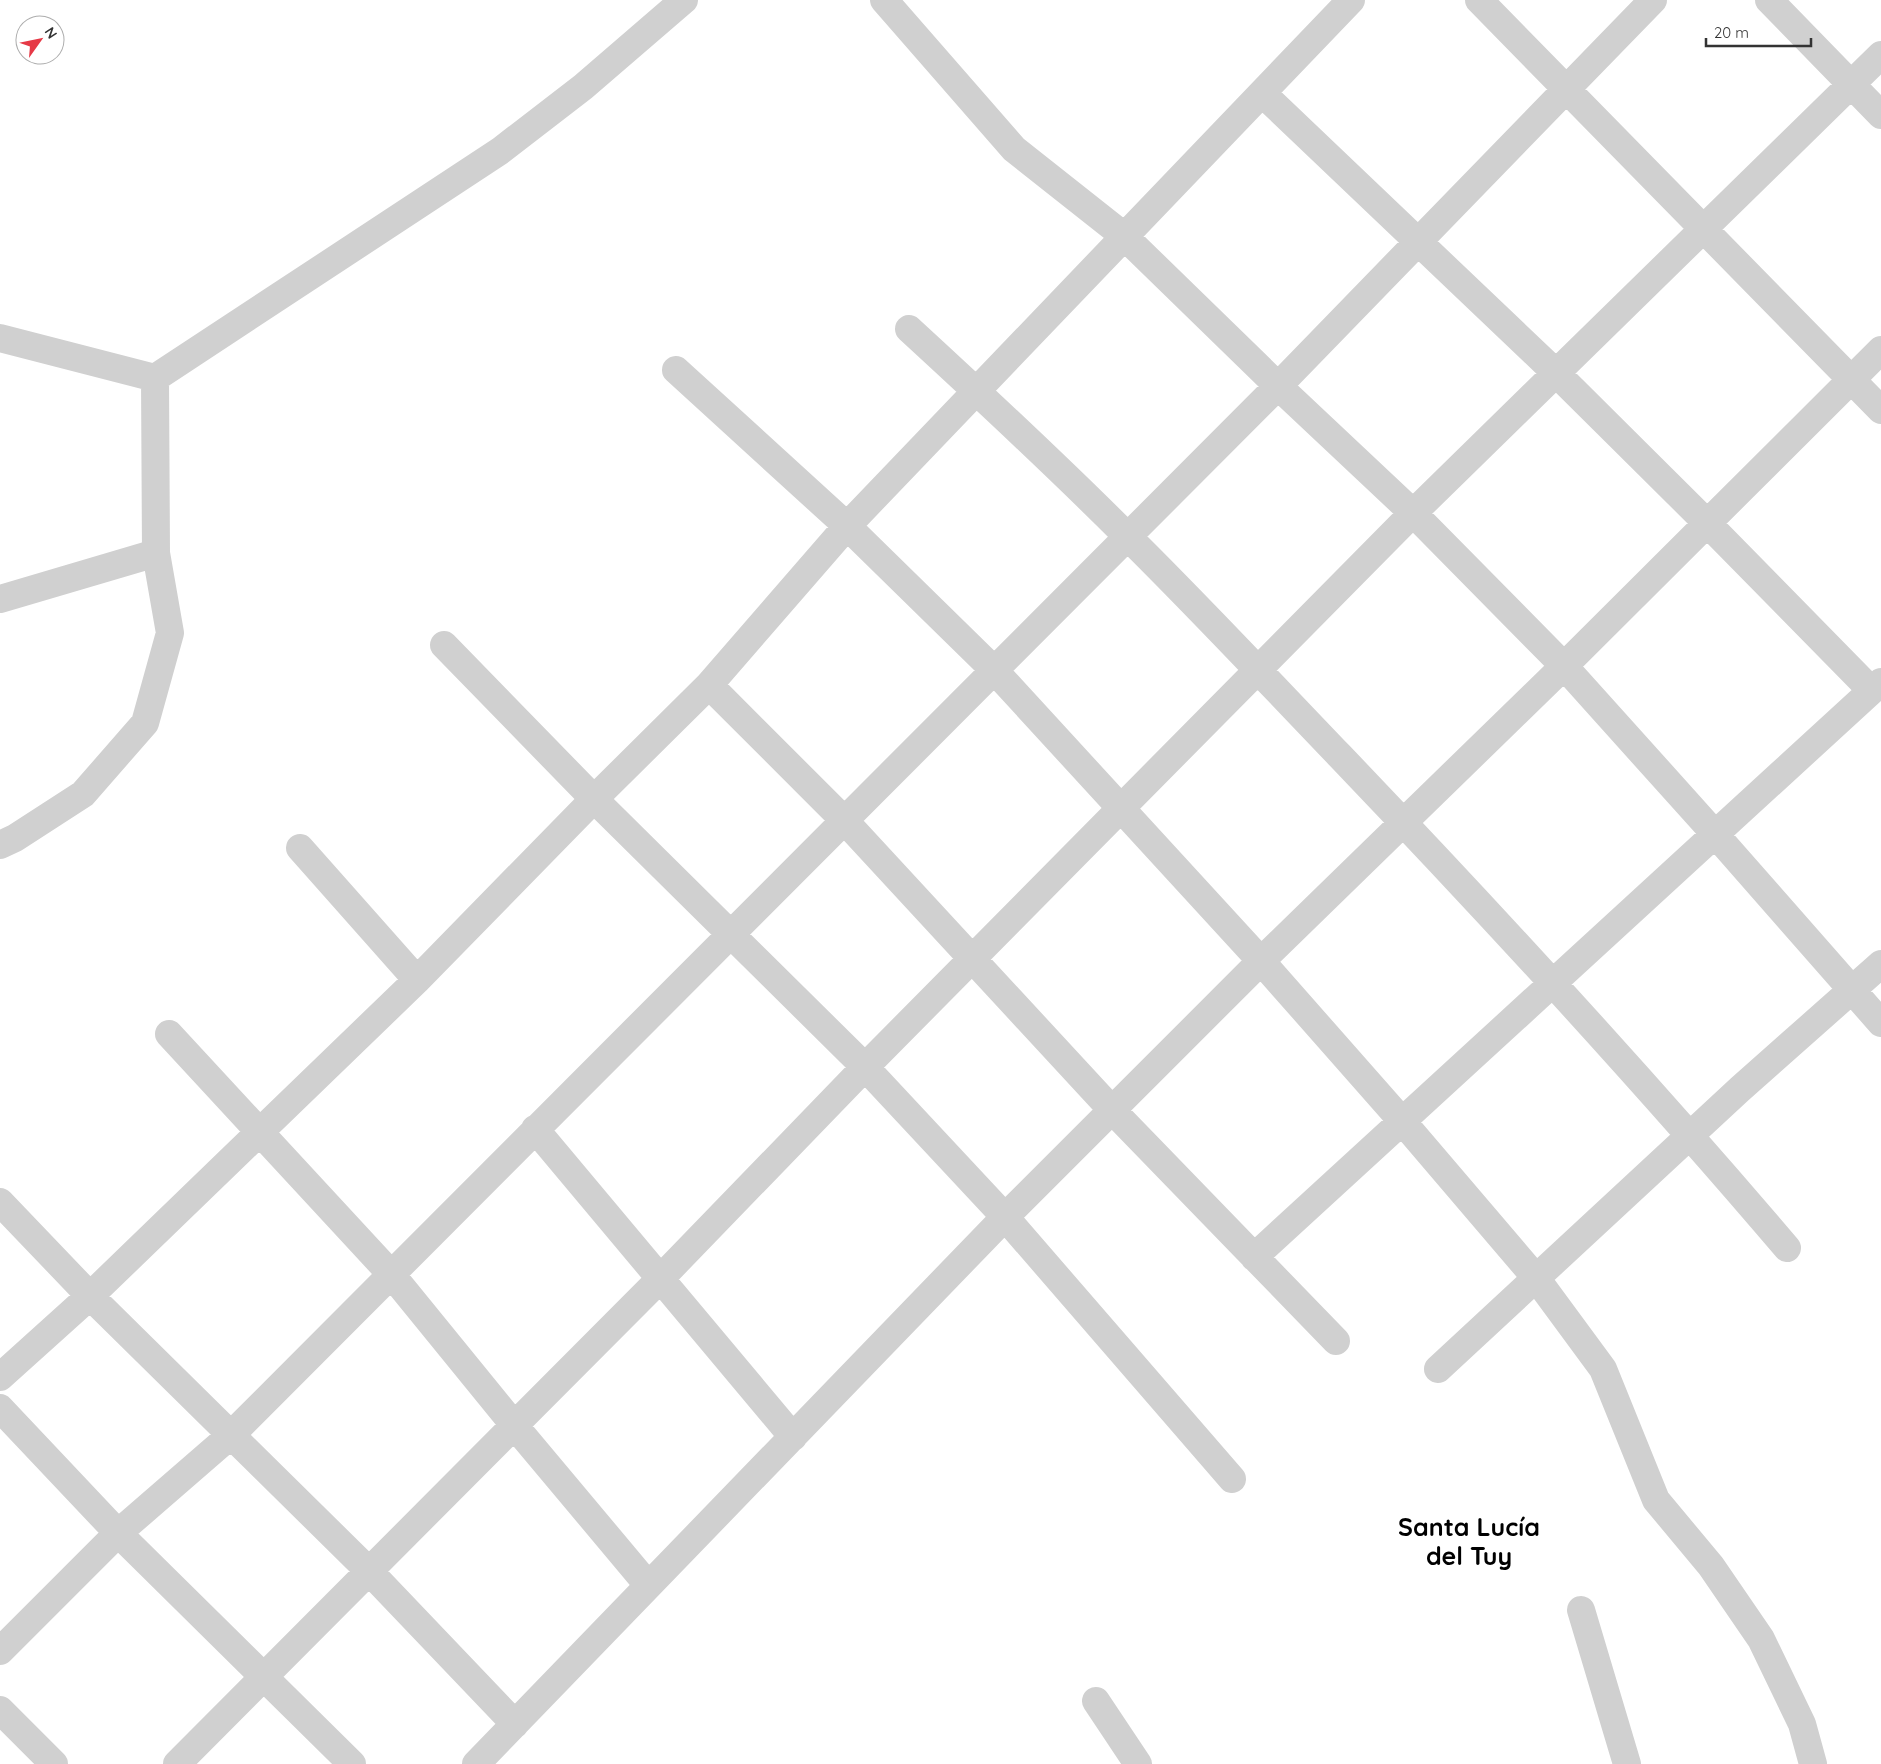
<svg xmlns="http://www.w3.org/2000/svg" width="1881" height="1764" viewBox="0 0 1881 1764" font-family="Quicksand,sans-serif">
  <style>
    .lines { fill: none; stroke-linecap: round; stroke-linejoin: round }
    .minor { stroke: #d0d0d0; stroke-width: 28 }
    .labels { text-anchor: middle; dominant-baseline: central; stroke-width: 5; stroke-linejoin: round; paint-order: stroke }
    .town-label { font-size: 25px; font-weight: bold; fill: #000; stroke: #fff }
  </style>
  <rect width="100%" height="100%" fill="#fff"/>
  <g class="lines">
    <!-- minor -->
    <path class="minor" d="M884,0l130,149 110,87 154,150 135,127 151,153 151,168 166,189
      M1479,0l402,410
      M1769,0l112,115
      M1262,93l294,280 151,150 164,167
      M909,329c74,68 147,136 218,207 72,71 142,146 213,220 153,160 303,323 447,492
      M0,338l155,40 345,-227 83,-64 101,-87
      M676,370l171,156 147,144 267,291 141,160 134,157 67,91 53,131 55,66 50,73 41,85 11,40
      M0,599l156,-46
      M444,645l150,154 271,268 140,150 227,262
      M709,685l135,135 268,290 224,231
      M0,845l15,-7 68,-44 62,-71 25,-90 -14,-80 -1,-175
      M300,848l117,132
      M169,1034l222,240 123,151 134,160
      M535,1129l258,308
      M0,1202l90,94 278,274 147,154
      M1254,1257l627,-575
      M1438,1369l302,-280 141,-125
      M0,1377l90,-81 327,-316 177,-181 115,-114 138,-159 504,-526
      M0,1408l118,125 234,231
      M1581,1610l46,154
      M0,1651l118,-118 113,-98 1047,-1049 375,-386
      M1096,1701l42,63
      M0,1710l54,54
      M177,1764l483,-485 205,-212 548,-554 468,-458
      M476,1764l529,-547 256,-256 303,-295 317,-316"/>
  </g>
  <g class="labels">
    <!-- town labels -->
    <g class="town-label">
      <text x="1469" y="1526">Santa Lucía<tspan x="1469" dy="29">del Tuy</tspan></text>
    </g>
  </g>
  <!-- north arrow -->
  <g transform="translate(40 40) rotate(57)"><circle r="24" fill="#ffffff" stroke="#adadad"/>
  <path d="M0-4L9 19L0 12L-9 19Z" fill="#e63946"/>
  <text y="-8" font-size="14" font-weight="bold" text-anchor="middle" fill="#333333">N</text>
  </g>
  <!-- scale -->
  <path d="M1706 38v8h105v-8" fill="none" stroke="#333333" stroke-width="2.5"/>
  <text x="1714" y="38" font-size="15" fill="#333333" stroke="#ffffff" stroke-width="4" paint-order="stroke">20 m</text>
</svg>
